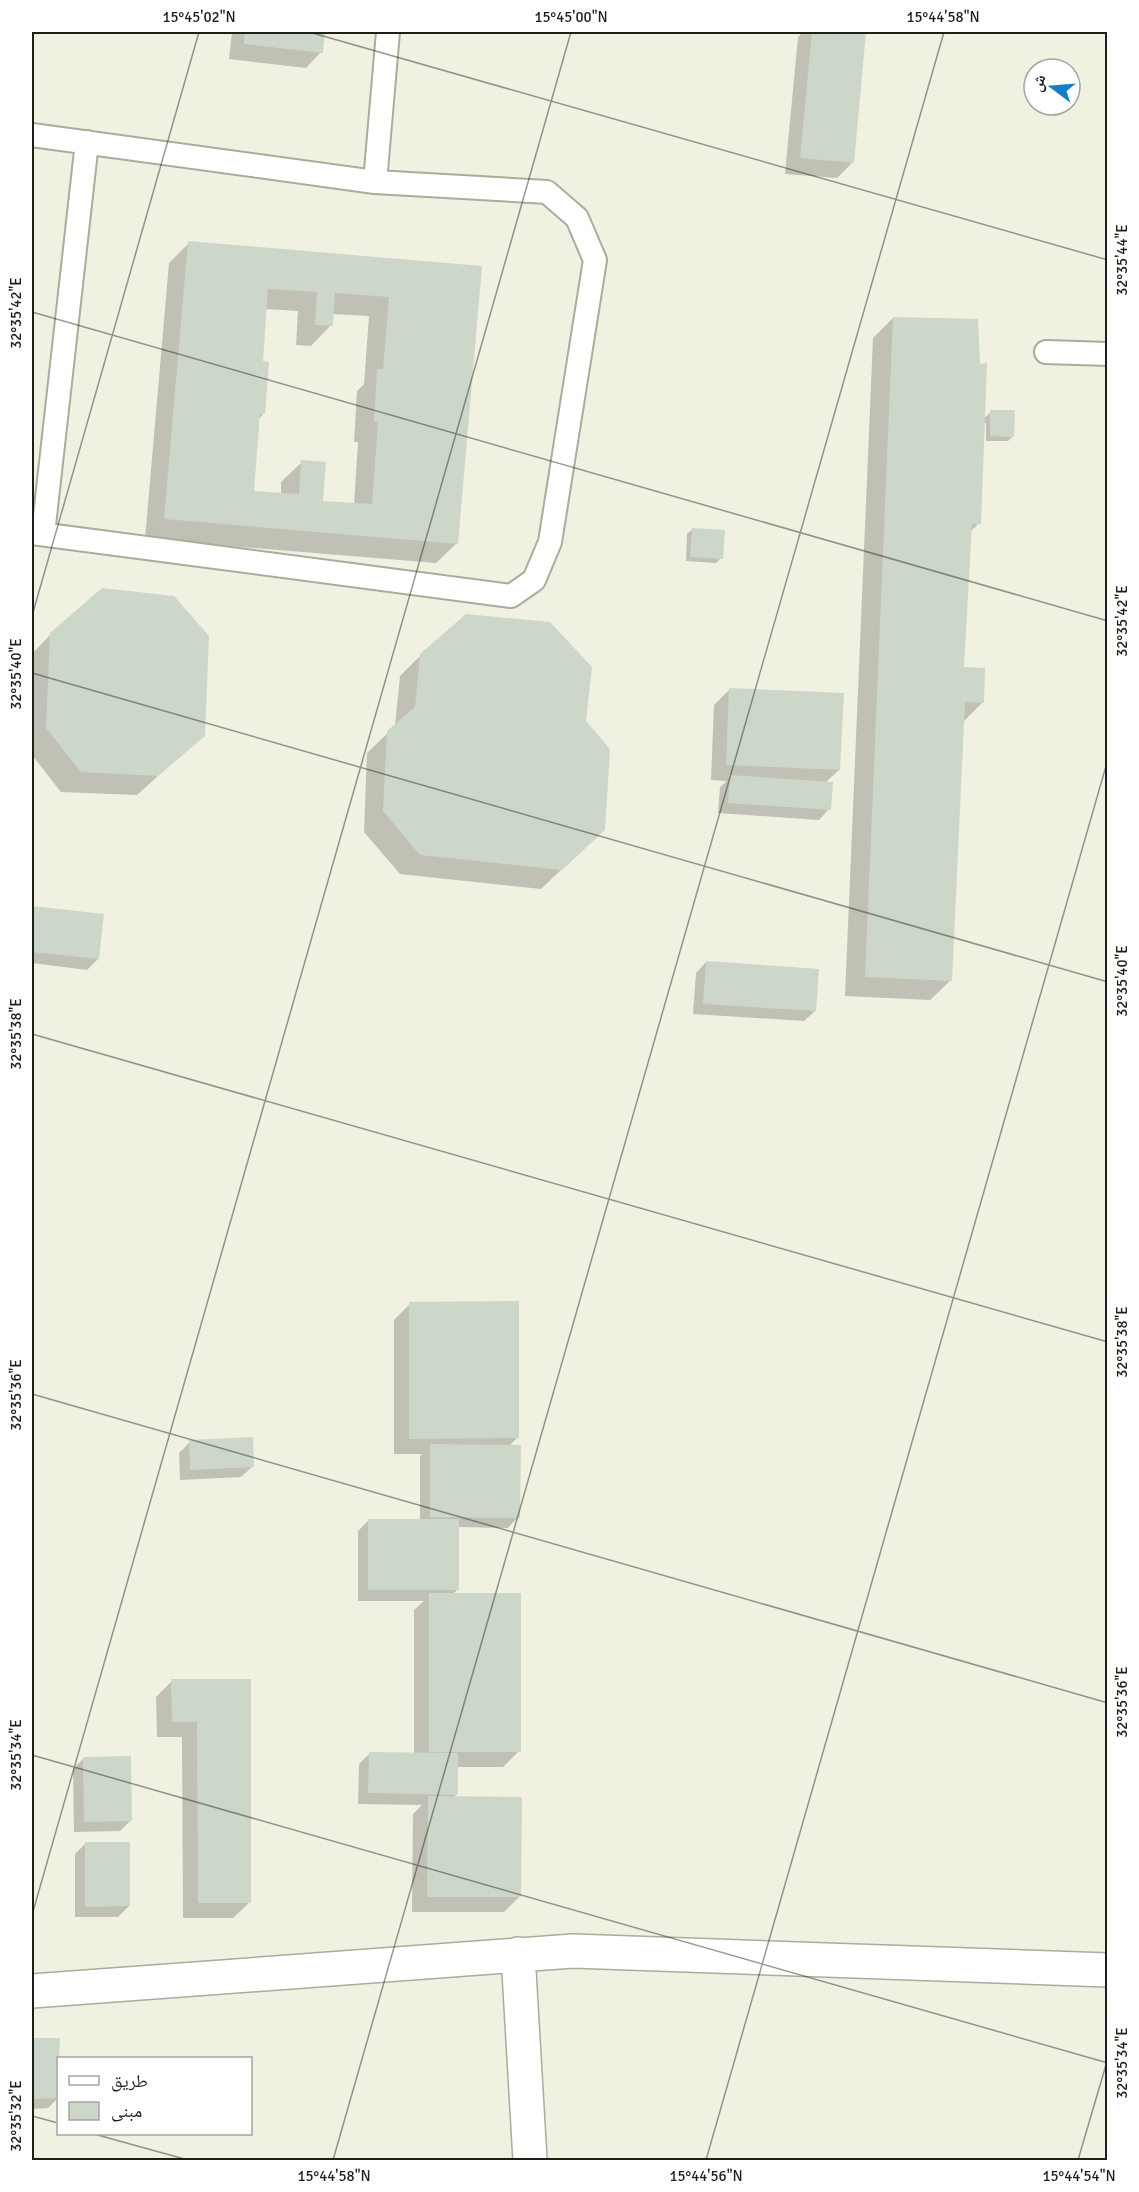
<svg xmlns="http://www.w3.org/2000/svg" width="1139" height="2192" viewBox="0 0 1139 2192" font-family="Signika,'Noto Naskh Arabic',sans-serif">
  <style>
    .shadow { fill: #0003; fill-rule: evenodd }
    .building { fill: #ccd7c9; fill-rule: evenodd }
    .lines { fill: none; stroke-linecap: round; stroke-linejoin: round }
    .lane-casing { stroke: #aaac9c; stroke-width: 26 }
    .street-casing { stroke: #aaac9c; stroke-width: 36 }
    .lane { stroke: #fff; stroke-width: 22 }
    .street { stroke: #fff; stroke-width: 33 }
    .ticks { fill: none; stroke: #1f1f1a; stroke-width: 1.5; stroke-opacity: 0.45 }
    .neatline { fill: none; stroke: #1f1f1a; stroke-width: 2 }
    .ticks-label { font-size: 15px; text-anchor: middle; fill: #1f1f1a }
  </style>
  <rect width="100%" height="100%" fill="#f0f1e1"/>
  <!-- shadow -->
  <path class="shadow" d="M232,32h92l-3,20 -15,16 -77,-9z
    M803,32h61l-11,130 -16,16 -52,-4 13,-137z
    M189,243l292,24 -24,276 -21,20 -291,-24 24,-276zM265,309l33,2 -2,34 15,1 20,-21 1,-11 37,2 -5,68 -7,7 -3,51h4l-4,62 -33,-2 -19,-40 -21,20v12l-29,-1 6,-73 6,-7 -3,-50z
    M893,318l90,101 8,-7 22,24 -5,5h-22v-18h-3l-4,100 -9,9 -8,136 21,34 -20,20 -12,258 -21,20 -85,-4 28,-658z
    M693,529l28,29 -5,5 -30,-2 1,-27z
    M51,634l152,101 -66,60 -76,-3 -29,-37v-101z
    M421,655l163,67 -2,128 -41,39 -141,-15 -36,-42 3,-79 28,-27 5,-50z
    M730,689l109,81 -14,13 4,26 -10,11 -101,-7 2,-26 7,-6 -16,-1 3,-75z
    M32,907l70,8 -4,44 -11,11 -55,-7z
    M706,962l109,49 -11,10 -111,-7 3,-41z
    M410,1304l108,133 -9,9 9,71 -10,11 -51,-1v63l-4,4 66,157 -16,16h-46l-1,28 -3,3 67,98 -16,16h-92l1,-98 9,-9 -64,-1 1,-40 11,-11 44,1v-144l10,-9h-66v-70l11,-11h51v-64l2,-2h-28v-134z
    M190,1442l62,25 -11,10 -61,3 -1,-27z
    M249,1680v223l-16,15h-50l-1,-181h-25l-1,-40 16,-16z
    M84,1758l47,62 -11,11 -46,1 -1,-63z
    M86,1843l43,63 -11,11h-43v-63z
    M32,2040h26v58l-10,10 -16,1z"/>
  <!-- building -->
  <path class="building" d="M245,32h80l-2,21 -79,-9z
    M812,32h54l-12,131 -54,-5z
    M188,241l294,25 -24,278 -294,-25zM268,289l49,3 -2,33 18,1 2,-33 54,4 -6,72h-6l-3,53 4,1 -6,81 -49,-3 3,-39 -25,-2 -2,34 -45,-3 6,-77h5l4,-52 -6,-1z
    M893,317l85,2 2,45 7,-1 -6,161h-9l-8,143 21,1 -1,35 -19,-1 -13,279 -87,-4z
    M990,410h25l-1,27 -24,-1z
    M692,528l33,2 -2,29 -33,-2z
    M102,588l72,8 35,40 -4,100 -47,40 -77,-4 -35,-44 4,-95z
    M466,614l84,8 42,45 -6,54 24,28 -5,81 -43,40 -142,-15 -37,-44 4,-80 28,-24 5,-53z
    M729,688l115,5 -4,77 -114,-5z
    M730,775l103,7 -2,28 -103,-7z
    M32,906l72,8 -5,45 -67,-7z
    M706,961l113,8 -3,42 -113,-7z
    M519,1301v137l-110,1v-137z
    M253,1437l1,30 -64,3 -1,-30z
    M430,1444l91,1 -1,73 -90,-1z
    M368,1519h91v71h-91z
    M429,1593h92v159h-92z
    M171,1679h80v224h-53l-1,-181h-25z
    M369,1752l89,1v42l-90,-2z
    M131,1756l1,65 -48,1 -1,-65z
    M428,1796l94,1 -1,100h-94z
    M85,1842h45v64l-45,1z
    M32,2038h28l-2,60 -26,1z"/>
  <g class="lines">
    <defs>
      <path id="lane" d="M32,135l343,47 172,10 30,26 18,42 -45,282 -16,38 -23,16 -479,-63
        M375,182l13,-150
        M1046,352l62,2
        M43,534l44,-392"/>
      <path id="street" d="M518,1954l12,206
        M32,1991l541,-40 535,19"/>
    </defs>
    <!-- lane casing -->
    <use href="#lane" class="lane-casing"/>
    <!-- street casing -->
    <use href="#street" class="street-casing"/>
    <!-- lane -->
    <use href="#lane" class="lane"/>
    <!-- street -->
    <use href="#street" class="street"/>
  </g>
  <!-- ticks -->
  <path class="ticks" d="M309,32l799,228M32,312l1076,309M32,616l167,-584M32,673l1076,309M32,1034l1076,308M32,1394l1076,309M32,1755l1076,308M32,1915l539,-1883M32,2116l26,7M94,2134l94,26M333,2160l611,-2128M706,2160l402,-1401M1078,2160l30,-102"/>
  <!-- border -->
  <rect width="1139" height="2192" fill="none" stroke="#ffffff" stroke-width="66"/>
  <!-- legend -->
  <rect x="57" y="2057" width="195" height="78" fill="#ffffff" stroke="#a5a5a3" stroke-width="1.5"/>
  <rect x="69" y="2076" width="30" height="9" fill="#ffffff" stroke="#a5a5a3" stroke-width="1.5"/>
  <text x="111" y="2087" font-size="18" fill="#1f1f1a">طريق</text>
  <rect x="69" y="2102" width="30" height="18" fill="#ccd7c9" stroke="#a5a5a3" stroke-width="1.5"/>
  <text x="111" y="2117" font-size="18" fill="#1f1f1a">مبنى</text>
  <!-- north arrow -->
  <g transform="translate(1052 87) rotate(286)"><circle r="28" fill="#ffffff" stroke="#a5a5a3" stroke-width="1.5"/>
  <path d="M0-4.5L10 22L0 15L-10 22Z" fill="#147fc9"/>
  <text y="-9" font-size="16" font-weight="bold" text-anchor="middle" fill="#1f1f1a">ش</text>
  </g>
  <rect x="33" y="33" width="1073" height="2126" class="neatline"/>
  <g class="ticks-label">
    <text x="199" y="22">15°45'02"N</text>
    <text x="571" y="22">15°45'00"N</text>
    <text x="943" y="22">15°44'58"N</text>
    <text transform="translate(1122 260) rotate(-90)" y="5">32°35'44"E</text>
    <text transform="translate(16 313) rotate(-90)" y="5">32°35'42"E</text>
    <text transform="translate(1122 621) rotate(-90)" y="5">32°35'42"E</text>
    <text transform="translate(16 674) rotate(-90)" y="5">32°35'40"E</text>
    <text transform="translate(1122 981) rotate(-90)" y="5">32°35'40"E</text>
    <text transform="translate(16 1034) rotate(-90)" y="5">32°35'38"E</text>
    <text transform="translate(1122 1342) rotate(-90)" y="5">32°35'38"E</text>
    <text transform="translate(16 1395) rotate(-90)" y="5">32°35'36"E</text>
    <text transform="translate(1122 1702) rotate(-90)" y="5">32°35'36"E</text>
    <text transform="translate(16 1755) rotate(-90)" y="5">32°35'34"E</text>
    <text transform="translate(1122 2063) rotate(-90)" y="5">32°35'34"E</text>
    <text transform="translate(16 2116) rotate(-90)" y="5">32°35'32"E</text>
    <text x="334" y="2181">15°44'58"N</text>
    <text x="706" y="2181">15°44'56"N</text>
    <text x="1079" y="2181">15°44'54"N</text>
  </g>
</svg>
